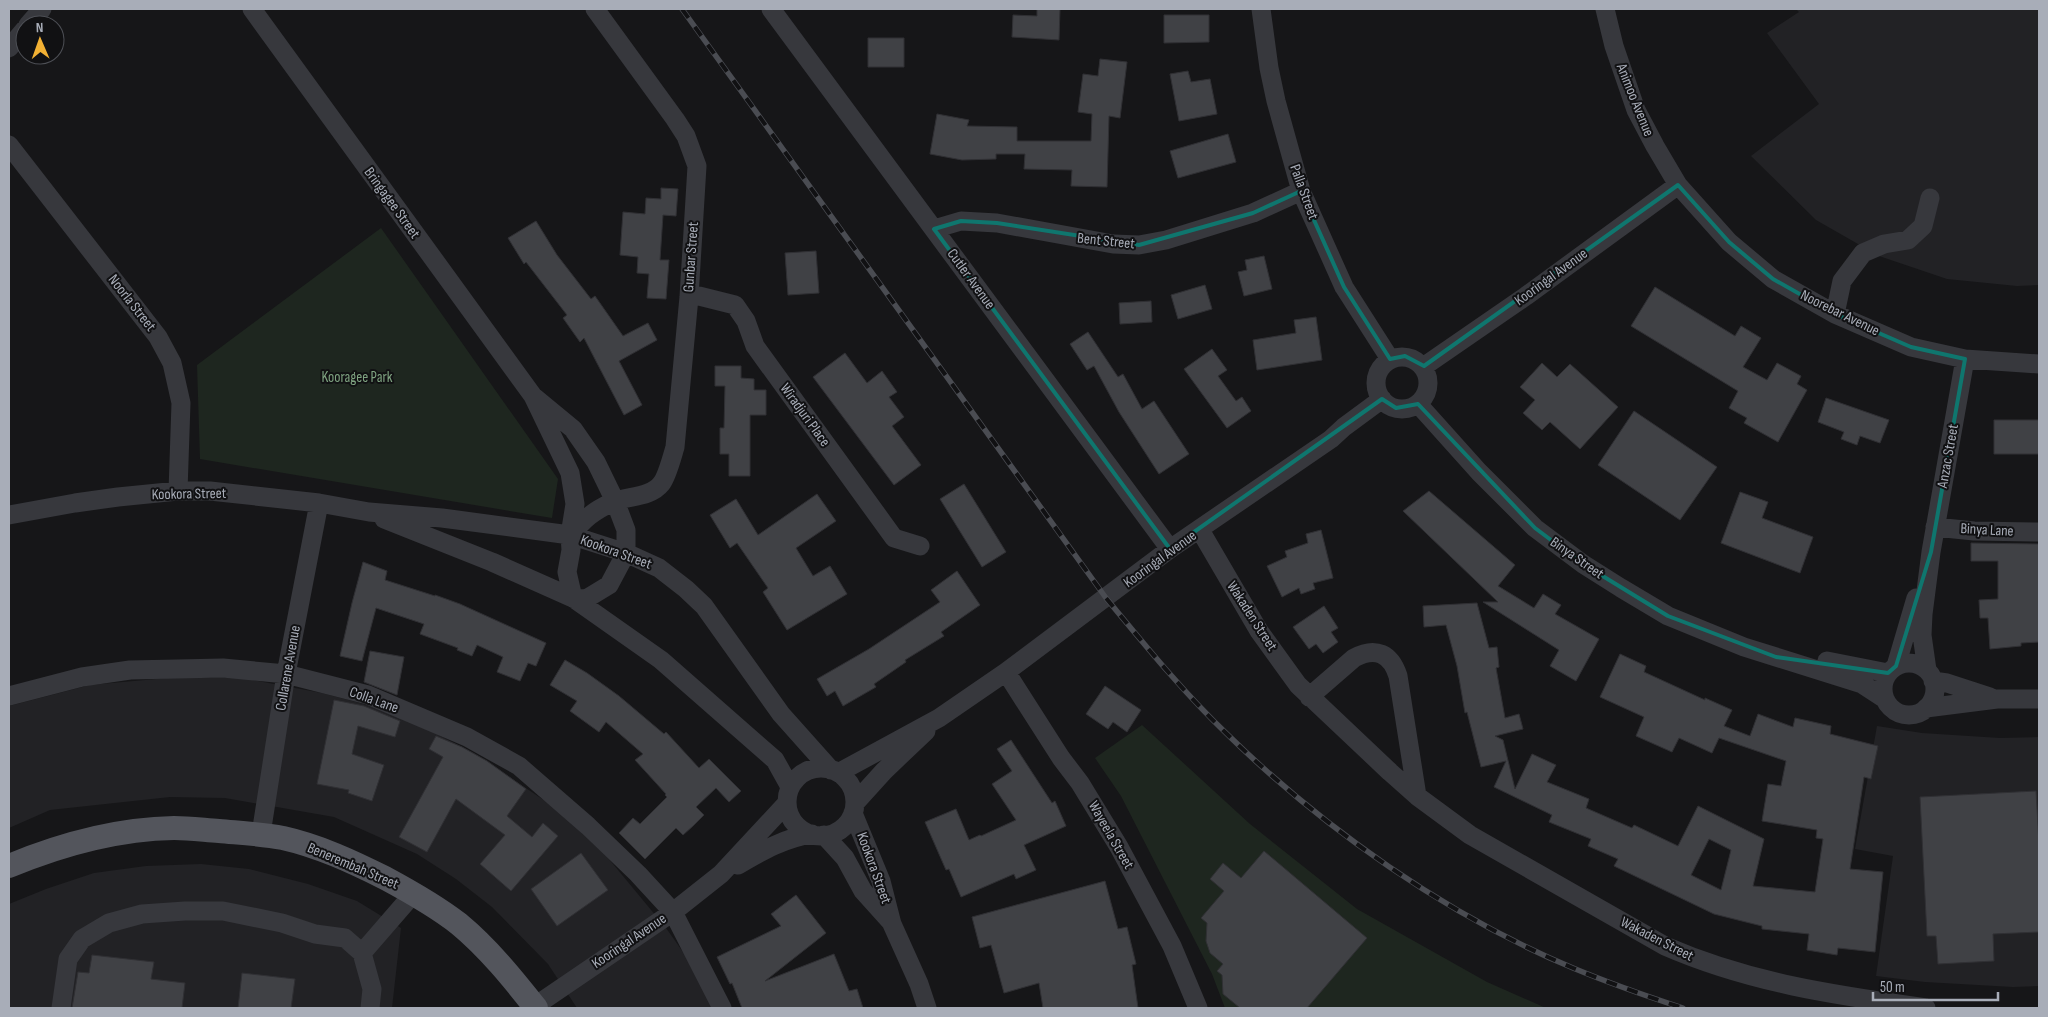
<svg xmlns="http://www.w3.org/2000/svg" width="2048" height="1017" viewBox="0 0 2048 1017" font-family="'Sofia Sans Condensed',sans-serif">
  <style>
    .built { fill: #222225 }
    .green { fill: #1e261f }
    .building { fill: #404145; stroke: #303034; fill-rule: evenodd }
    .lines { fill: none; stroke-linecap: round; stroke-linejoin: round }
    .minor { stroke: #37383d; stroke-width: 19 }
    .major { stroke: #53555c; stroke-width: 24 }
    .rail-casing { stroke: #4a4c52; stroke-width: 5.5 }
    .rail { stroke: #111113; stroke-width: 4; stroke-dasharray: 11; stroke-linecap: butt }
    .marked { fill: none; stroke: #0f766e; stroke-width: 4; stroke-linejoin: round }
    .labels { text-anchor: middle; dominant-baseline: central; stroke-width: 4; stroke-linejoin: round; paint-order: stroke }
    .street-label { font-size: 15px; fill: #a8adb8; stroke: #111113 }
    .park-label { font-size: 15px; fill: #7fa381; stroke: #111113 }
  </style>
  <rect width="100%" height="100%" fill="#161618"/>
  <!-- built -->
  <path class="built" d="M1796,9h243v276l-22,1 -70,-7 -68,-23 -63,-36 -65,-64 68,-52 -52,-71 32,-21z
    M167,678h75l80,15 49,13 48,19 55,28 77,52 43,36 72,87 22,31 25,49h-136l-29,-44 -56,-57 -36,-28 -39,-25 -83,-37 -109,-19 -55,-1 -120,13 -41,18v-122l81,-21z
    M1877,726l45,7 78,5 39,-1v249l-26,1 -88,-5 -49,-6 17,-120 -38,-7z
    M201,864l48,5 59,15 49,17 44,27 -9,80h-383v-104l37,-15 48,-16 52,-7z"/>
  <!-- green -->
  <path class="green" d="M381,228l177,251 -6,39 -352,-59 -3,-94z
    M1142,725l108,99 107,85 130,73 59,26h-321l-13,-34 -91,-178 -26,-38z"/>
  <!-- building -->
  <path class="building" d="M1037,9h23l-1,31 -47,-3 1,-22 24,1z
    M1164,15h45v27l-45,1z
    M868,38h36v29h-36z
    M1100,59l27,3 -7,56 -11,-2 -2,71 -36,-1 1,-16 -48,-1 1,-15h-29v5l-34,1 -32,-6 7,-40 32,6 -2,6 50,1v14h74l1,-27 -14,-2 5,-38 15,2z
    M1188,71l3,11 19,-3 7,35 -38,7 -9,-47z
    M1228,134l8,28 -58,16 -8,-27z
    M661,188l17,1 -2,27 -13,-1 -3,45h9l-3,39 -19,-1 2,-24 -12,-1 1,-16 -18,-2 3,-43 22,2 1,-16 15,1z
    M536,221l21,34 34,44 4,-3 28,40 25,-13 9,17 -38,21 23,44 -18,10 -40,-77 -4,4 -17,-24 4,-3 -41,-53 -2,2 -16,-26z
    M816,251l3,42 -31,2 -3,-42z
    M1264,256l8,33 -28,7 -6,-24 9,-2 -2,-10z
    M1205,285l7,24 -34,10 -7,-24z
    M1655,287l80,49 6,-10 20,12 -18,29 24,13 10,-17 24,13 -4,8 10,6 -29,52 -34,-19 3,-5 -18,-10 9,-17 -107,-65z
    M1151,301l1,21 -32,2 -1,-21z
    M1316,317l6,43 -65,10 -4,-30 43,-7 -2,-13z
    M1088,332l30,45 5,-3 19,35 12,-8 35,53 -30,20 -40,-62 -25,-46 -7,4 -17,-26z
    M1212,349l15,21 -9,6 18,25 6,-4 9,14 -24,17 -43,-59z
    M845,353l22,30 15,-12 15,21 -8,5 15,20 -12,9 29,39 -27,20 -81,-108z
    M1542,363l15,14 13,-13 48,43 -38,42 -30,-27 -8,8 -19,-17 12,-13 -15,-13z
    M715,366h26v12l13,1v11h12v25h-16v61h-21v-22h-9v-26h4l1,-42h-10z
    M1826,398l63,22 -9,23 -20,-7 -3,9 -16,-6 3,-7 -26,-10z
    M1634,411l83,56 -37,53 -82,-55z
    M1994,420h45v34h-45z
    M964,484l42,68 -24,15 -42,-68z
    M1429,491l86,74 -17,21 36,22 9,-14 18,11 -6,9 44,25 -23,42 -26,-15 9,-16 -76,-48h15l-95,-91z
    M1740,492l28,10 -6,16 51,19 -13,36 -79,-30z
    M817,494l19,27 -40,27 17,28 17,-10 17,28 -60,36 -24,-38 5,-4 -31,-45 -7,5 -20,-33 26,-16 22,36z
    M1321,530l12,48 -20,5 2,6 -14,5 -2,-6 -17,9 -15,-31 20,-9 -2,-6 23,-8 -2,-9z
    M1971,543l68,1v98l-18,1v3l-31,3 -2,-31h-8l-1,-18 19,-1v-38h-27z
    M363,562l24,9 -2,9 50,16v-1l25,9 86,39 -10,23 -8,-3 -8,18 -23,-9 6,-15 -26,-12 -5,11 -15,-6 1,-2 -38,-14 4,-10 -48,-16 -14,53 -22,-5 12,-53z
    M957,571l23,34 -39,27 3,4 -39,24 1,2 -32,22 2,3 -33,19 -8,-15 -8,5 -10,-17 52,-30 71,-47 -9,-12z
    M1477,603l12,45 8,-1 2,20 -3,1 9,50 14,-4 4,15 -28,7 8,4 12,49 17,-35 24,11 -9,17 42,17 -3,9 46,20 2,-3 44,21 20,-40 66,33 -11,47 62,6 8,-53 -7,-1 1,-8 -55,-9 6,-37 13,2 5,-25 -67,-23 -7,15 -33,-15 -7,14 -36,-16 8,-19 -44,-20 20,-43 26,12 -2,6 61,28v-2l27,12 -8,16 26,10 8,-22 35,13 2,-9 36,8 -1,8 48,12 -7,33 -7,-2 -14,92 33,3 -8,80 -37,-4 -1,7 -30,-5 2,-16 -47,-5v-3l-48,-12 -100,-48 4,-7 -30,-13 3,-7 -42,-17 3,-7 -58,-28 12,-26 -25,6 -14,-55 -2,1 -8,-47 -11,-41 -22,2 -1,-21zM1709,839l22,11 -10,40 -30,-15z
    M1324,606l14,22 -7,4 7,10 -15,11 -7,-9 -7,5 -16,-22z
    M370,651l34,6 -7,38 -33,-13z
    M565,660l22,13 32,23 45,38 2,-2 33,36 10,-9 32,32 -12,11 -13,-14 -20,19 8,8 -11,11 -10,9 -7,-7 -31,31 -26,-26 14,-15 7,6 27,-27 -2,-2 1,-1 -31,-34 8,-6 -37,-32 -7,10 -29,-21 7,-10 -27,-16z
    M1105,686l36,24 -14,22 -14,-10 -5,7 -22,-15z
    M334,700l30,6 36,15 -5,16 -37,-11 -6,28 32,11 -12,36 -24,-8 1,-3 -32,-6z
    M436,736l26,11 25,14 39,28 -19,27 25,21 11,-14 15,13 -47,55 -31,-27 25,-29 -49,-36 -29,53 -28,-15 44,-80 -14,-8z
    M1011,740l41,63 3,-2 11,25 -42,19 12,25 -20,9 -2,-5 -53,23 -12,-28 -3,1 -21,-48 31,-13 13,31 11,-5 1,1 35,-16 -24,-36 20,-13 -15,-22z
    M2036,791l3,53v88l-46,2 1,27 -56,3 -2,-28h-9l-7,-139z
    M1264,851l103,87 -60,70h-67l-17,-14 -1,-19 -5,-4 6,-7 -13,-11 -4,-12 1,-18 -6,-5 23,-27 -14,-12 13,-16 18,15z
    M581,853l27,37 -51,36 -26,-37z
    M1105,881l13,48 9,-2 9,37 -4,1 6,43h-95l-4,-25 -35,10 -13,-48 -11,3 -8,-31z
    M796,895l30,38 -61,48 69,-27 15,37 8,-2 6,19h-121l-10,-25 -2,1 -13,-27 64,-31 -10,-12z
    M92,955l62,7 -3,17 34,4 -3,25h-110l6,-36 11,1z
    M242,973l53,6 -4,29h-53z"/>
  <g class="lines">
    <!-- minor -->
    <path class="minor" d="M252,9l281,387 37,77 5,31 -5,31 1,15 -4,22 6,26 13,1 23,-14 17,-32v-23l-11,-29 -19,-39 -23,-33 -40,-33
      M771,9l399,540
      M1261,9l8,59 7,33 25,90 43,96 46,72
      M1605,9l9,37 22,64 19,36 23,39 51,57 44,37 62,35 76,33 54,12 74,5
      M28,25l14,-16
      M9,48l16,-19
      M9,145l149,192 14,26 9,40 -3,88
      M934,229l27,-8 36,2 116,21 26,1 27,-5 87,-27 48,-22
      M689,297l10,-1 36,9 11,16 9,25 139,192 26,8
      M1835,314l7,-33 21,-28 21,-9 24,-4 15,-14 7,-28
      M1376 383a26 26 0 1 1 52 0a26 26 0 1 1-52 0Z
      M1423,367l103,-71 152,-111
      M1418,404l61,68 56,56 48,36 38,24 47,28 76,31 118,37 23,15
      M9,515l66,-12 43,-6 60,-6h32l109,12 50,9 73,6 128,17 56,18 33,15 27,21 18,17 77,108 50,56
      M384,519l108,43 81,36 88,62 114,100 15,27
      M1935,527l39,4 65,1
      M1200,530l59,101 39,54 92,87 27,24 53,39 195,111c85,37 170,49 261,62
      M571,535c13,-16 22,-24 42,-33 15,-6 38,-5 48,-18 6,-7 11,-27 14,-37l14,-150 8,-131 -11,-30 -11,-17 -80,-110
      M1827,661l61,12
      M1883 689a26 26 0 1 1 52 0a26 26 0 1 1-52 0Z
      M1896,666l20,-68
      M1927,670l-5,-35 1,-21 8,-62 34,-193
      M1006,672l55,86 19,25 39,64 53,99 26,62
      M1933,681l14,2 43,14
      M9,696l73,-19 48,-7 93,-2 63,6 82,21 99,42 52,29 69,60 50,48 35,38 49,96
      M1309,697l45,-39c22,-12 37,-4 44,18l19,120
      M1926,708l71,-9h42
      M787 802a34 34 0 1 1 68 0a34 34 0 1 1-68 0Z
      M838,773l101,-55 67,-46 164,-123 161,-110 13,-12 38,-28
      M855,803l29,-32 42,-40
      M853,813l28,68 11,43 27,60 8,24
      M261,834l25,-160 33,-171
      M824,835l21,23 18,33 27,30
      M738,865c24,-14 46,-27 74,-31
      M61,1008l7,-49 14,-20 27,-16 33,-9 43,-3h38l59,12 33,11 30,4 17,15
      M370,1008l2,-19 -10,-36 52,-60
      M532,1008l141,-96 48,-38 66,-71"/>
    <!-- major -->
    <path class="major" d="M9,866c53,-22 107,-37 165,-38 15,0 30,2 45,3 22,2 43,3 64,7 36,8 70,24 102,40 26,14 51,28 74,46 29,24 54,55 77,84"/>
    <defs>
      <path id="rail" d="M682,9l424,589c39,47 77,94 121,136 96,94 221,182 346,234 36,15 73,28 110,40"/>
    </defs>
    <!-- rail casing -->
    <use href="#rail" class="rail-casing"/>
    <!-- rail -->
    <use href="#rail" class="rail"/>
  </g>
  <!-- marked area -->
  <path class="marked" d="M1678,185l51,57 44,37 62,35 76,33 54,12 -34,193 -35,114 -8,7 -112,-16 -108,-41 -85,-52 -48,-36 -117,-124 -22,4 -14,-9 -212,150 -236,-320 27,-8 36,2 142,22 114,-32 48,-22 43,96 46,72 15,-3 19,10z"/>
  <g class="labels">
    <!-- street labels -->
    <g class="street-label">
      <text transform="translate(1635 100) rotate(68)">Animoo Avenue</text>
      <text transform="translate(1304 192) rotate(70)">Palla Street</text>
      <text transform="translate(392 203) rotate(54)">Bringagee Street</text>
      <text transform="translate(1106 241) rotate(6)">Bent Street</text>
      <text transform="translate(691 257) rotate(-86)">Gunbar Street</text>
      <text transform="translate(1551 277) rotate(-36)">Kooringal Avenue</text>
      <text transform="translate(971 279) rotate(54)">Cutler Avenue</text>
      <text transform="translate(132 303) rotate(52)">Noorla Street</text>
      <text transform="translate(1840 313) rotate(26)">Noorebar Avenue</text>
      <text transform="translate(805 415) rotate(54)">Wiradjuri Place</text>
      <text transform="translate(1948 456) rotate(-80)">Anzac Street</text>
      <text transform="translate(189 494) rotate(-1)">Kookora Street</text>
      <text transform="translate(1987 530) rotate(3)">Binya Lane</text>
      <text transform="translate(616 552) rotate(20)">Kookora Street</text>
      <text transform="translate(1577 558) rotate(35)">Binya Street</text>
      <text transform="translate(1160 559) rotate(-36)">Kooringal Avenue</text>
      <text transform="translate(1252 616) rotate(57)">Wakaden Street</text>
      <text transform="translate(288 668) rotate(-80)">Collarene Avenue</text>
      <text transform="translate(374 700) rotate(20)">Colla Lane</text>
      <text transform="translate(1111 835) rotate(60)">Wayeela Street</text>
      <text transform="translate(353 866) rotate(23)">Benerembah Street</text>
      <text transform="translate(874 868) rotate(70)">Kookora Street</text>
      <text transform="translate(1657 939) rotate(27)">Wakaden Street</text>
      <text transform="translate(629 941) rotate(-34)">Kooringal Avenue</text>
    </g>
    <!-- park labels -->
    <g class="park-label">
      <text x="357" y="377">Kooragee Park</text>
    </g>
  </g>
  <!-- border -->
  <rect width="2048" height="1017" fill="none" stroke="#a8adb8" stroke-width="20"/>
  <!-- north arrow -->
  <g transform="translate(40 40) rotate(358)"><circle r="24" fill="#111113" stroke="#4d4f55"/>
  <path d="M0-4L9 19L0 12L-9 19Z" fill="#f2b134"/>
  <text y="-8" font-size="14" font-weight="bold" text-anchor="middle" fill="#a8adb8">N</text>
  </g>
  <!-- scale -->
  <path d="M1873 992v8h125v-8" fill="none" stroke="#a8adb8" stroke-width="2.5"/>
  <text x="1880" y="992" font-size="15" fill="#a8adb8" stroke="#111113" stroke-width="4" paint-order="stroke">50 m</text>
</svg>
